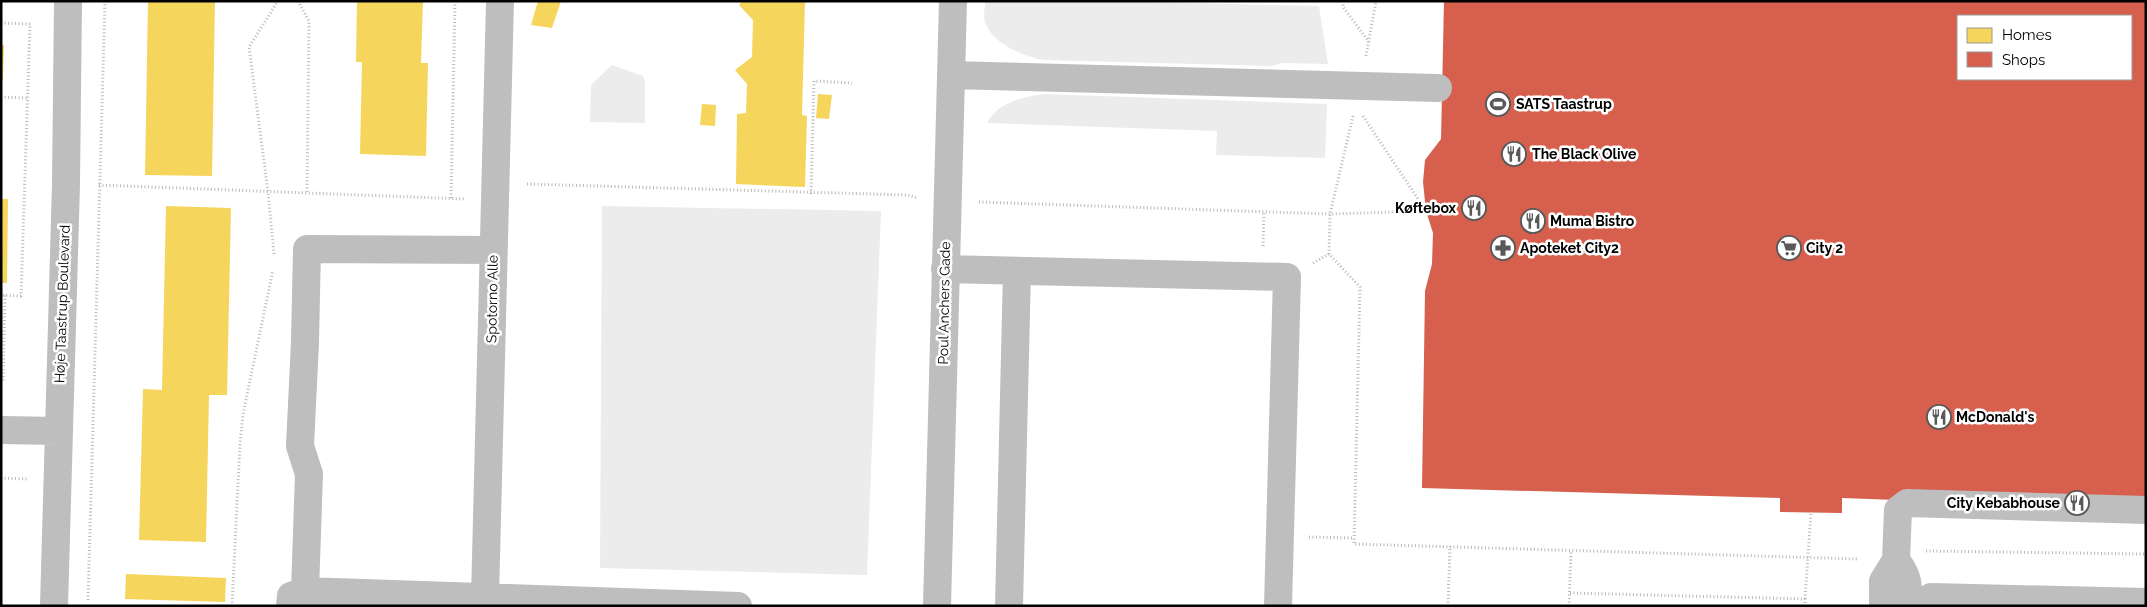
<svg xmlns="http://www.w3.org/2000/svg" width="2147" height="607" viewBox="0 0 2147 607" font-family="Raleway,sans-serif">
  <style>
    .green { fill: #ececec }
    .homes { fill: #f6d55c }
    .shops { fill: #d6604d; fill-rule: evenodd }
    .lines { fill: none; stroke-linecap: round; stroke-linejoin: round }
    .path { stroke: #b9b9b9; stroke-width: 3; stroke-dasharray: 1 2.5; stroke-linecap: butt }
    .minor { stroke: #bebebe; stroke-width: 28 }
    .path-bridge { stroke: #b9b9b9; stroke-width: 3; stroke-dasharray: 1 2.5; stroke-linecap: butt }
    .labels { text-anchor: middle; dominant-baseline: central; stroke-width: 5; stroke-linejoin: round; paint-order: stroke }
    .poi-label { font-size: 14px; font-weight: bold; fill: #000; stroke: #fff; text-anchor: start }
    .street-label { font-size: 14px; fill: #000; stroke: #fff }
  </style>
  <rect width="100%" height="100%" fill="#fff"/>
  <!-- green -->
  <path class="green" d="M985,1h122l212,5 9,58 -45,-1 -12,3 -227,-6c-21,-4 -52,-16 -59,-38 -2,-6 0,-15 0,-21z
    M612,65l31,11 2,5v42l-55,-1 1,-37z
    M1044,94l283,10 -2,54 -109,-3 1,-24 -230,-8c10,-21 36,-26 57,-29z
    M602,206l279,5 -14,364 -267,-7z"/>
  <!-- homes -->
  <path class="homes" d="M148,1h67l-3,175 -67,-1z
    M357,1h66l-2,62h7l-2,93 -66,-2 2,-92h-6z
    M538,1h23l-9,27 -21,-3z
    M743,1h62l-3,114 5,1 -2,71 -69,-3 1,-70 9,-1 1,-29 -12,-14 17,-13 1,-37 -14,-15z
    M1,45h3l-1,36h-2z
    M818,94l14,1 -3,24 -13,-1z
    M702,104l14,1 -1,21 -15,-1z
    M1,199h7l-1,84h-6z
    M166,206l65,2 -4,187h-18l-3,147 -67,-2 4,-151 19,1z
    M126,574l100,4 -1,24 -100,-3z"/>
  <!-- shops -->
  <path class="shops" d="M1444,1h702v508l-304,-11v15l-62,-1v-14l-358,-10 3,-197 7,-27 1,-31 -7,-22 -3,-29 2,-22 16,-21zM1958,16h173v63h-173z"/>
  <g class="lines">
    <!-- path -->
    <path class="path" d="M298,1l11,20 -2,172
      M1343,1v6l26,35
      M1,23l29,1 -9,272 -20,-1
      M1366,56l10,-55
      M1,97l27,1
      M1353,116l-23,98 -1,40 31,33 -6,257 505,15
      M1363,116l63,95
      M527,184l380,11 11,3
      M99,185l366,14
      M811,194l3,-113 38,2
      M451,198l4,-197
      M979,202l351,12 96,-3
      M1263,246l1,-34
      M274,254l-6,-62 -19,-145 29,-46
      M1313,263l16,-9
      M1,382h2l2,-87
      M1,478l27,1
      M1309,537l45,1
      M1926,551l220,3
      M1570,593l235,6v7
      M88,600l17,-599
      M232,606l8,-162 3,-30 30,-144
      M1448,606l2,-60
      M1569,606l2,-55"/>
    <!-- minor -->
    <path class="minor" d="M951,75l487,13
      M945,269l342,8 -9,329
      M1,430l57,1
      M1896,560c13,17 13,25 11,46
      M305,591l4,-117 -9,-28 5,-104 2,-93 186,1
      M485,598l15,-597
      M54,606l12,-422 2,-183
      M290,606l1,-10 14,-5 433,15
      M937,606l16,-605
      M1009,606l8,-335
      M1883,606v-25l13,-21 2,-50 9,-7 239,7
      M1931,606v-9l215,5"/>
    <!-- path-bridge -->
    <path class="path-bridge" d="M1805,599l6,-87"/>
  </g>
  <!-- icons -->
  <defs>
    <symbol id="stadium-ring" viewBox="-11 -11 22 22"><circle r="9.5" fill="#fff" stroke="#595959" stroke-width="1.5"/><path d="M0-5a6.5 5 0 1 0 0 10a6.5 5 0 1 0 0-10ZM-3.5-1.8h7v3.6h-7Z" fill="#595959"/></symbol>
    <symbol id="restaurant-ring" viewBox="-11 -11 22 22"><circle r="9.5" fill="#fff" stroke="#595959" stroke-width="1.5"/><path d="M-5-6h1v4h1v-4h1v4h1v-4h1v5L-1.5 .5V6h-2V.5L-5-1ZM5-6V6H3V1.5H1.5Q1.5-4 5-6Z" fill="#595959"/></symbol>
    <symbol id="pharmacy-ring" viewBox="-11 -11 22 22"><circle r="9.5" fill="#fff" stroke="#595959" stroke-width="1.5"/><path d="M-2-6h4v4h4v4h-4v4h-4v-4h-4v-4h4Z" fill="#595959"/></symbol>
    <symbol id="supermarket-ring" viewBox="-11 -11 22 22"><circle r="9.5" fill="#fff" stroke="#595959" stroke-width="1.5"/><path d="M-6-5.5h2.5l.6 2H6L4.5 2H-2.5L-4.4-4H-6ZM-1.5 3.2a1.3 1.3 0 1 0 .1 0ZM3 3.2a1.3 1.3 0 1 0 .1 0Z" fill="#595959"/></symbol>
  </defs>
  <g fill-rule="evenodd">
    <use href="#stadium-ring" x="1484" y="90" width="28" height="28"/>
    <use href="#restaurant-ring" x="1500" y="140" width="28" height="28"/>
    <use href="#restaurant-ring" x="1460" y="194" width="28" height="28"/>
    <use href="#restaurant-ring" x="1519" y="207" width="28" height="28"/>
    <use href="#pharmacy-ring" x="1489" y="234" width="28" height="28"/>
    <use href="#supermarket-ring" x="1775" y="234" width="28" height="28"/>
    <use href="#restaurant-ring" x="1925" y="403" width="28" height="28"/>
    <use href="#restaurant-ring" x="2063" y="489" width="28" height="28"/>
  </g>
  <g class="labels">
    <!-- poi labels -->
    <g class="poi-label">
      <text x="1516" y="104">SATS Taastrup</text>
      <text x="1532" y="154">The Black Olive</text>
      <text x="1456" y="208" text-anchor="end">Køftebox</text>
      <text x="1550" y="221">Muma Bistro</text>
      <text x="1520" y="248">Apoteket City2</text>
      <text x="1806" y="248">City 2</text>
      <text x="1956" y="417">McDonald's</text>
      <text x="2060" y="503" text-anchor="end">City Kebabhouse</text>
    </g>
    <!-- street labels -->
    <g class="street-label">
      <text transform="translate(492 299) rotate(-89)">Spotorno Alle</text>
      <text transform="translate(944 303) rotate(-89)">Poul Anchers Gade</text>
      <text transform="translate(62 304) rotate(-88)">Høje Taastrup Boulevard</text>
    </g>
  </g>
  <!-- border -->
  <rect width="2147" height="607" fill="none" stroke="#000000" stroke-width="5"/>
  <!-- legend -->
  <rect x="1957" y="15" width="175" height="65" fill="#ffffff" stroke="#999999"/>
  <rect x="1967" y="28" width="25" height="15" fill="#f6d55c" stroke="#999999"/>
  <text x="2002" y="40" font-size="15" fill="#000000">Homes</text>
  <rect x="1967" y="52" width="25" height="15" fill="#d6604d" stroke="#999999"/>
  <text x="2002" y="65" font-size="15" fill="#000000">Shops</text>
</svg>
